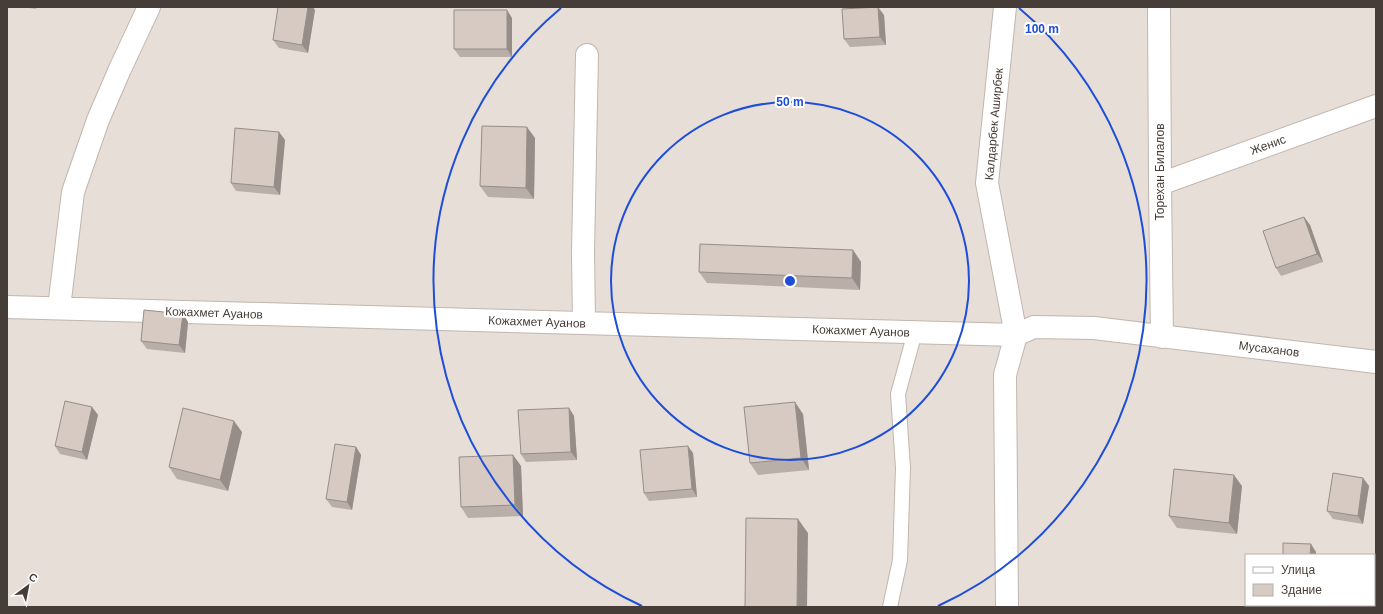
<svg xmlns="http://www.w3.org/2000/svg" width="1383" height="614" viewBox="0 0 1383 614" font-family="Helvetica,sans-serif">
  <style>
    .residential { fill: #e7ded8; fill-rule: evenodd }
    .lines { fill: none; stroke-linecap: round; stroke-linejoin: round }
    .lane-casing { stroke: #c1b6b0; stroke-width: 16 }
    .street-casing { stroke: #c1b6b0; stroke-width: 24 }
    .lane { stroke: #fff; stroke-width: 14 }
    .street { stroke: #fff; stroke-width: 22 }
    .wall { fill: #b9aea8 }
    .shaded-wall { fill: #968d88 }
    .building { fill: #d7cac3; stroke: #968d88 }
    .ring { fill: none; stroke: #1d4ed8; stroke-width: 2 }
    .labels { text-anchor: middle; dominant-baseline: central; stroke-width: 4; stroke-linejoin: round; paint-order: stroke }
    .street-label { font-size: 12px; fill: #473d38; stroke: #fff }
    .centre { fill: #1d4ed8; stroke: #fff; stroke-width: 2 }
    .ring-label { font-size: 12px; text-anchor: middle; font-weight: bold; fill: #1d4ed8; stroke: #fff; stroke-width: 4; stroke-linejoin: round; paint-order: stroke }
  </style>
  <rect width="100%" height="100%" fill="#f3eeea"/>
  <!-- residential -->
  <path class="residential" d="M7,7h1369v600h-1369zM1246,555h128v50h-128z"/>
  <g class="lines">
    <defs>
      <path id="lane" d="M890,607l10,-47 3,-92 -5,-74 17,-62"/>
      <path id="street" d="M1159,7l1,177 2,153
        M1160,184l216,-78
        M7,307l1009,28 -29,-152 18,-176
        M59,308l14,-116 25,-72 22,-51 29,-62
        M584,323l-1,-71 4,-197
        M1007,607l-2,-232 11,-40 18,-8 60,1 282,34"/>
    </defs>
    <!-- lane casing -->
    <use href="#lane" class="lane-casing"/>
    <!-- street casing -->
    <use href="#street" class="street-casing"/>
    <!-- lane -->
    <use href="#lane" class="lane"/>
    <!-- street -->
    <use href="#street" class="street"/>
  </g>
  <!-- wall -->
  <path class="wall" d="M22,7h14v2z
    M315,10l-7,43 -29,-5 -6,-8z
    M884,15l2,30 -36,2 -6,-8z
    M512,18v39h-52l-6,-8z
    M279,132l6,8 -5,55 -44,-4 -5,-8z
    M535,138l-1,61 -46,-2 -8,-11z
    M1304,217l6,8 13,37 -42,14 -5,-8z
    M853,250l8,12 -1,28 -153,-7 -8,-11z
    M183,314l5,8 -3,31 -38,-4 -6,-8z
    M92,407l6,8 -11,45 -27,-6 -5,-8z
    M569,408l5,8 3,44 -51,2 -5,-8z
    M803,414l6,56 -51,5 -8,-12z
    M242,432l-14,59 -51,-12 -8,-12z
    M356,447l5,8 -9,55 -20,-3 -6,-8z
    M693,453l4,44 -48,4 -5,-8z
    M513,455l8,11 2,50 -55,2 -7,-11z
    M1363,478l6,8 -6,38 -30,-5 -6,-8z
    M1242,486l-5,48 -60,-6 -8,-12z"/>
  <!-- shaded-wall -->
  <path class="shaded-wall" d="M308,7h5l2,3 -7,43 -6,-8z
    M878,7l6,8 2,30 -6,-8z
    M507,10l5,8v39l-5,-8z
    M527,127l8,11 -1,61 -8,-11z
    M279,132l6,8 -5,55 -6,-8z
    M1304,217l6,8 13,37 -6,-8z
    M853,250l8,12 -1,28 -8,-12z
    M183,314l5,8 -3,31 -6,-8z
    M795,402l8,12 6,56 -8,-12z
    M92,407l6,8 -11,45 -5,-8z
    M569,408l5,8 3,44 -6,-8z
    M234,421l8,11 -14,59 -8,-11z
    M688,446l5,7 4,44 -5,-8z
    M356,447l5,8 -9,55 -5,-8z
    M513,455l8,11 2,50 -8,-11z
    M1234,475l8,11 -5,48 -8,-11z
    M1363,478l6,8 -6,38 -5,-8z
    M798,519l10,14 -1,74h-10z
    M1311,544l5,8v3h-6z"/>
  <!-- building -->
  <path class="building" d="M278,7h30l-6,38 -29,-5z
    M878,7l2,30 -36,2 -2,-30z
    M454,10h53v39h-53z
    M482,126l45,1 -1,61 -46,-2z
    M235,128l44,4 -5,55 -43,-4z
    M1304,217l13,37 -41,14 -13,-37z
    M700,244l153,6 -1,28 -153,-6z
    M144,310l39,4 -4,31 -38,-4z
    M65,401l27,6 -10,45 -27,-6z
    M795,402l6,56 -51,5 -6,-56z
    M183,408l51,13 -14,59 -51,-13z
    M569,408l2,44 -50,2 -3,-44z
    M335,444l21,3 -9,55 -21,-3z
    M688,446l4,43 -48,4 -4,-43z
    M513,455l2,50 -54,2 -2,-50z
    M1174,469l60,6 -5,48 -60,-7z
    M1333,473l30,5 -5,38 -31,-5z
    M746,518l52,1 -1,88h-52z
    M1283,543l28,1 -1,11h-27z"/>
  <!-- distance rings -->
  <g class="ring">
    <circle cx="790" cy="281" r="179"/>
    <path d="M642 606A357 357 0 0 1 561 8M1019 8A357 357 0 0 1 938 606"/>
  </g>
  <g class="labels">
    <!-- street labels -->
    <g class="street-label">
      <text transform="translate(994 124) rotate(-85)">Калдарбек Аширбек</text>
      <text transform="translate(1268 145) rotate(-20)">Женис</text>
      <text transform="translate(1160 172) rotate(-90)">Торехан Билалов</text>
      <text transform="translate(214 313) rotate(2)">Кожахмет Ауанов</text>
      <text transform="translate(537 322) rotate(2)">Кожахмет Ауанов</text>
      <text transform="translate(861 331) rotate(2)">Кожахмет Ауанов</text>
      <text transform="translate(1269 349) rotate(7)">Мусаханов</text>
    </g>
  </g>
  <circle cx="790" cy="281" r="6" class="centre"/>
  <g class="ring-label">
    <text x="1042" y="33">100 m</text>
    <text x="790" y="106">50 m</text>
  </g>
  <!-- border -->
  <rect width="1383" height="614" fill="none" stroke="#473d38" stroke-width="16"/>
  <!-- legend -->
  <rect x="1245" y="554" width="130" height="52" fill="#ffffff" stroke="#b5b1af"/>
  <rect x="1253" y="567" width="20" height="6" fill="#ffffff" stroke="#b5b1af"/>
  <text x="1281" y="574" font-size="12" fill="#473d38">Улица</text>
  <rect x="1253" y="584" width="20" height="12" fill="#d7cac3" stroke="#b5b1af"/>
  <text x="1281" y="594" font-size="12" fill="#473d38">Здание</text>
  <!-- north arrow -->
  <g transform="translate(28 586) rotate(32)" stroke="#ffffff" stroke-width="3" paint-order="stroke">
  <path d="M0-3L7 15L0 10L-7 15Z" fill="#473d38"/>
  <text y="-6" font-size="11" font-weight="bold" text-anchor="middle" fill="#473d38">С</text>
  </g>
</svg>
